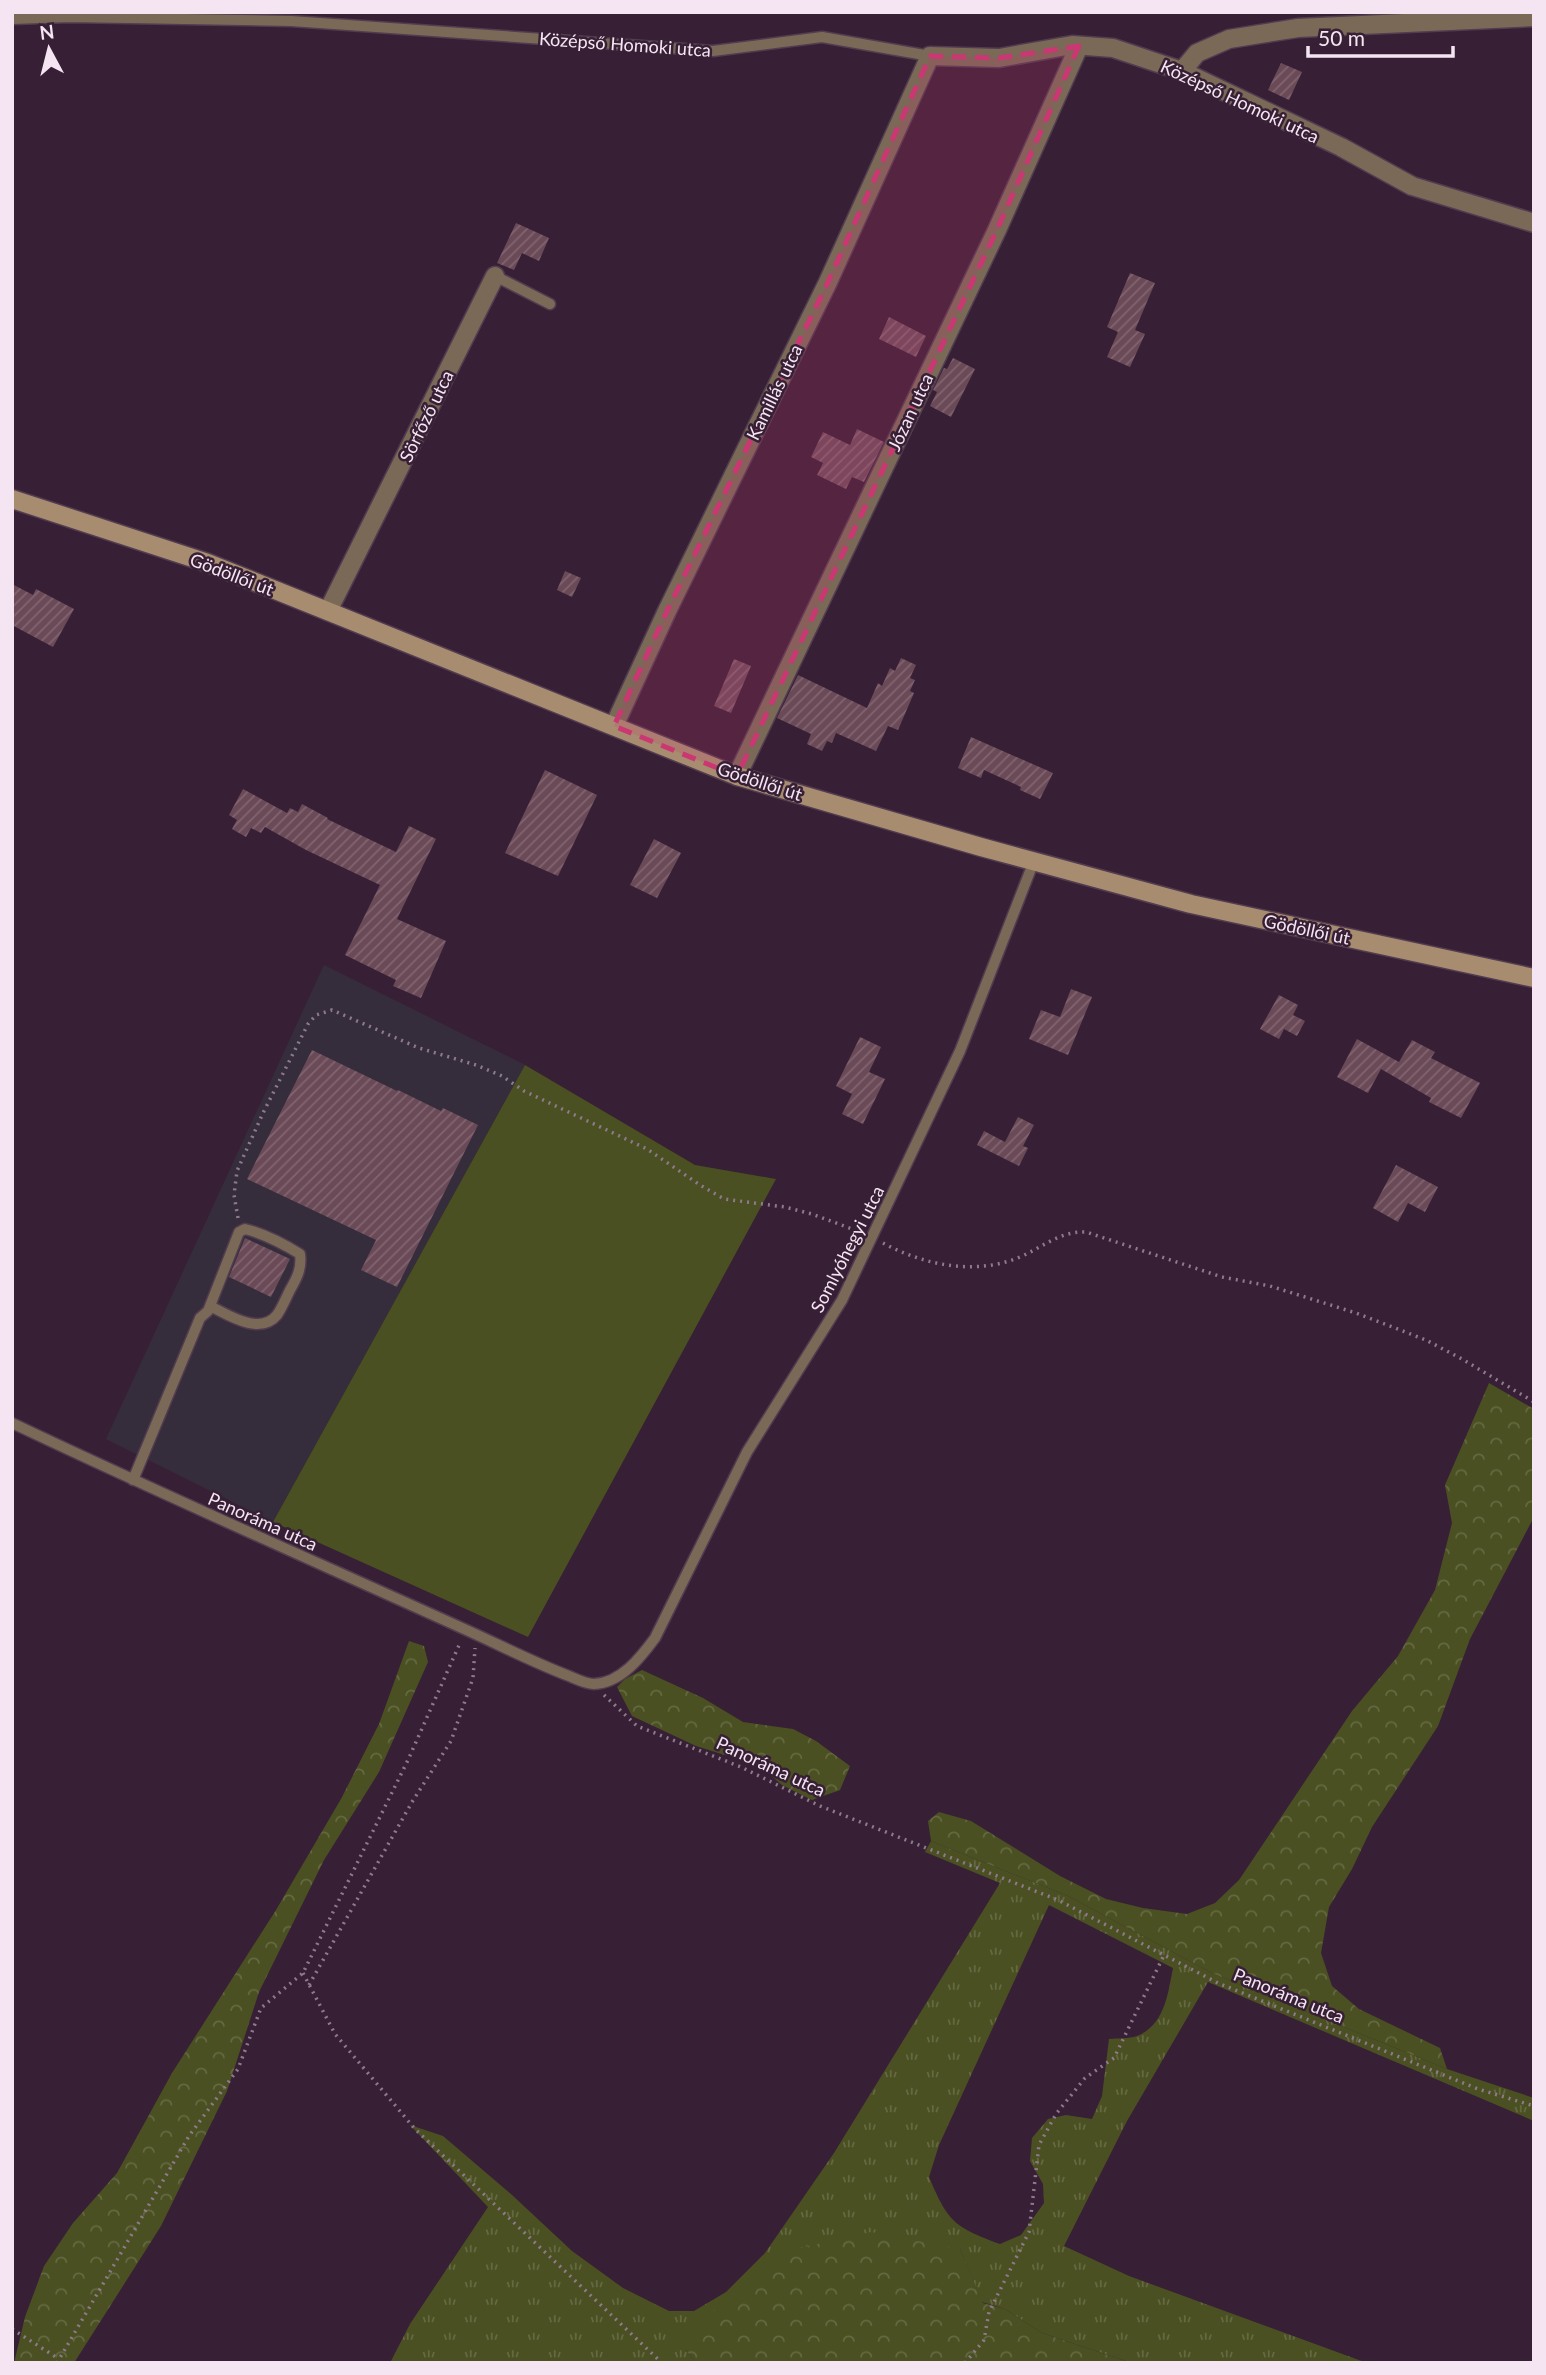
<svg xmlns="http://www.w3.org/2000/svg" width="1546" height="2375" viewBox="0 0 1546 2375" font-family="Lato,sans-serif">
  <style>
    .commercial { fill: #362d3c }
    .grass { fill: url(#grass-tufts); fill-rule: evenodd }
    .forest { fill: url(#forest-crowns) }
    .garden { fill: #4a5021 }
    .building { fill: url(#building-hatch) }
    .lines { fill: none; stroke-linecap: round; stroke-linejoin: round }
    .lane-casing { stroke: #523c50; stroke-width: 13 }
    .street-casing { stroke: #523c50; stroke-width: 21 }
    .secondary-casing { stroke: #523c50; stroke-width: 21 }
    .path { stroke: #8e7a8c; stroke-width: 3.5; stroke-dasharray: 2 5; stroke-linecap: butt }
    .lane { stroke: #7a6957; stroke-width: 10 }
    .street { stroke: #7a6957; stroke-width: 18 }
    .secondary { stroke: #a78c6f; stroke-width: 18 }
    .marked { fill: #ca3772; fill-opacity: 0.2; stroke: #ca3772; stroke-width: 5; stroke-dasharray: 14 9; stroke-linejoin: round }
    .labels { text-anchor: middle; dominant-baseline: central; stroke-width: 5; stroke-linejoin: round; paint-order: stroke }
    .street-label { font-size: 18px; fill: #f5e5f3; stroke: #372035 }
  </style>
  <defs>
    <pattern id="grass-tufts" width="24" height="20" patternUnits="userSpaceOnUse" patternTransform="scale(1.75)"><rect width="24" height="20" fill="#4a5021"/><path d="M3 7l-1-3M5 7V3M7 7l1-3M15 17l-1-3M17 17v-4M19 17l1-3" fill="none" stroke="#656942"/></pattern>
    <pattern id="forest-crowns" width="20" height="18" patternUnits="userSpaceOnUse" patternTransform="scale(1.75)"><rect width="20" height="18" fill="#4a5021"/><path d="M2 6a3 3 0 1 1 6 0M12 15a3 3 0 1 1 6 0" fill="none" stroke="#656942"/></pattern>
    <pattern id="building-hatch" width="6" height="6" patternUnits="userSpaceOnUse" patternTransform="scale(1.75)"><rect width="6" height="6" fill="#6b4a57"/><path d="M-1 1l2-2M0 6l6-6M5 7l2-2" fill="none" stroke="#816470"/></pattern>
  </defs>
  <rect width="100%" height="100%" fill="#372035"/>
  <!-- commercial -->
  <path class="commercial" d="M324,965l201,100 -252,457 -167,-83z"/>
  <!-- grass -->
  <path class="grass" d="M931,1841l137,55 146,78 233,95 87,29v23l-326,-139 -81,139 -63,125 65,30 238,87h-235l-90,-30 -37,-24 -23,-7 -22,-53 -274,101 10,13h-306l20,-39 78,-117 -78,-82 33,11 69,59 60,56 51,37 46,23h25l32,-19 39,-39 69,-100 166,-270 -75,-31zM1049,1905l124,63c-5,25 -8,57 -36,68 -8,3 -19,2 -28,3l-7,57 -10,23 -26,-4 -18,4 -16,19 -2,23 13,23 1,19 -23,32 -21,9c-46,-17 -52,-22 -71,-67l10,-32z"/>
  <!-- forest -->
  <path class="forest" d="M1489,1383l45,26v108l-64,122 -32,87 -66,101 -20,42 -23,38 -8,46 11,33 27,23 81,39 7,21 -233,-95 -146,-78 -137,-55 -3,-20 11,-9 32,9 89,55 46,23 37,9 44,6 28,-11 24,-23 113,-169 46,-55 37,-66 17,-67 -7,-38z
    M409,1641l15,5 4,16 -49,110 -55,88 -65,132 -32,99 -66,135 -87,137h-60l11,-46 19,-51 29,-43 44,-50 55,-100 104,-163 65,-111 38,-75z
    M642,1670l61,28 40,24 50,7 23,12 34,25 -10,24 -28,10 -30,-15 -22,-19 -64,-20 -64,-30 -15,-29 8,-8z
    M871,2232l89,17 23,54 22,6 37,24 90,30h-436l-10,-13 20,-33 75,-65z"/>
  <!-- garden -->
  <path class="garden" d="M525,1065l170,100 81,14 -248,458 -255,-115z"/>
  <!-- building -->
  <path class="building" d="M1281,63l21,9 -13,28 -21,-10z
    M516,223l33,15 -10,23 -17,-8 -8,17 -17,-7z
    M1130,273l25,10 -20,47 10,4 -15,33 -23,-10 11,-25 -11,-5z
    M889,317l37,19 -10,21 -37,-18z
    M953,358l22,11 -24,48 -21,-11 7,-14 -4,-2 11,-22 3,1z
    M857,429l27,13 -20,40 -12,-5 -6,12 -29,-14 6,-12 -12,-6 12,-25 27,13z
    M565,571l16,7 -9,19 -15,-7z
    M12,584l21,11 3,-6 38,20 -21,38 -41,-22z
    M901,658l15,7 -6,13 5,2 -5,11 4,2 -16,37 -10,-4 -12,25 -40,-18 -4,10 -5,-2 -5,10 -15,-7 4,-10 -34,-16 21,-43 69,33 11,-25 4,3 8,-18 5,3z
    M734,659l17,7 -20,47 -17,-7z
    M971,737l82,36 -13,26 -20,-9 1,-3 -37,-17 -3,8 -23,-10z
    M545,770l52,25 -39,81 -53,-23z
    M243,789l44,24 3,-5 8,4 4,-8 26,14 -1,1 69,33 13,-26 27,13 -39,80 49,22 -25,57 -28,-12 3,-6 -51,-25 35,-70 -74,-35 -41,-23 -4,6 -10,-5 -5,9 -14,-8 5,-9 -8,-5z
    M654,839l27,14 -24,45 -27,-13z
    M1071,989l21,8 -24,58 -39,-16 12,-29 19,7z
    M1279,995l19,10 -5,10 12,6 -8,15 -13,-7 -5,10 -19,-10z
    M860,1037l21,10 -12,25 16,7 -22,45 -21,-10 10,-20 -16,-8z
    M1357,1039l42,23 13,-22 23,12 -4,6 49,25 -19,35 -32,-16 2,-4 -50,-29 -13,24 -31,-16z
    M312,1050l85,41 1,-1 43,21 2,-3 35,17 -81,162 -36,-17 15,-30 -129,-61z
    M1018,1117l16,8 -11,21 5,2 -9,18 -42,-21 7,-14 21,11z
    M1396,1165l42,22 -13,25 -17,-9 -10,19 -25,-14z
    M245,1238l45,21 -19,38 -42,-20z"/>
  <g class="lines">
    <defs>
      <path id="lane" d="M12,19l58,-2 221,4 422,30 109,-14 108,19
        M495,276l55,28
        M12,1423c149,71 300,137 450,205 36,16 70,34 107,48 7,3 17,8 25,8 27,-1 47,-27 61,-46l92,-186 95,-152 118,-249 74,-190
        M133,1480l67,-162 8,-7 31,-79 6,-3c20,5 37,14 55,25 2,14 -3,24 -10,36 -4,8 -8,18 -13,25 -17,21 -49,0 -67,-9"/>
      <path id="street" d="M1182,71l15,-18 32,-14 69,-11 236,-11
        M328,611l167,-335
        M614,726l53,-115 161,-329 102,-226 69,2 73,-13 41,3 69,23 159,76 71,39 122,37
        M737,776l260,-546 82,-184"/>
      <path id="secondary" d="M12,499l196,64 529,213 244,71 210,57 343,74"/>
    </defs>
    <!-- lane casing -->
    <use href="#lane" class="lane-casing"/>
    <!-- street casing -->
    <use href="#street" class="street-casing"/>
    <!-- secondary casing -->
    <use href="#secondary" class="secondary-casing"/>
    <!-- path -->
    <path class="path" d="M238,1218l-4,-23 3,-24 26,-58 45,-89 8,-9 16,-5 87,38 57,17 26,11 22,15 123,58 53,36 24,14 61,8 27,7 48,18
      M883,1243c41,22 92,33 137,14 23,-10 40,-26 66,-25l136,45 48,9 86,27 70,27 36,19 72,43
      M604,1695l33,31 104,41 79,39 238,94 160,83 260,106 56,17
      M303,1973l32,61 80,95 247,234
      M309,1985l103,-183 39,-61 22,-63 2,-30
      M12,2329l47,30
      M57,2363l132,-227 49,-67 23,-61 42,-35 105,-213 52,-117
      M965,2363l19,-23 5,-28 40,-80 10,-87 17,-31 29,-36 29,-20 50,-103"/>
    <!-- lane -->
    <use href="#lane" class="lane"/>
    <!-- street -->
    <use href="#street" class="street"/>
    <!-- secondary -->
    <use href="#secondary" class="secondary"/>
  </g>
  <!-- marked area -->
  <path class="marked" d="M1079,46l-82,184 -260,546 -123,-50 53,-115 161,-329 102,-226 69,2z"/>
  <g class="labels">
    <!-- street labels -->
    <g class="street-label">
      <text transform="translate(625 44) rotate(4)">Középső Homoki utca</text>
      <text transform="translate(1240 101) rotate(25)">Középső Homoki utca</text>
      <text transform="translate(774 392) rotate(-64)">Kamillás utca</text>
      <text transform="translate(910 412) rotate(-65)">Józan utca</text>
      <text transform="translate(426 416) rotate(-64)">Sörfőző utca</text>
      <text transform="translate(232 574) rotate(21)">Gödöllői út</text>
      <text transform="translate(760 781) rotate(18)">Gödöllői út</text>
      <text transform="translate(1307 929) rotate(12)">Gödöllői út</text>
      <text transform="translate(847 1249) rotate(-63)">Somlyóhegyi utca</text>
      <text transform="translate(263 1521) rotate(24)">Panoráma utca</text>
      <text transform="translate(771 1766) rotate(25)">Panoráma utca</text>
      <text transform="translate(1289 1995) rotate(22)">Panoráma utca</text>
    </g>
  </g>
  <!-- border -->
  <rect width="1546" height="2375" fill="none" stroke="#f5e5f3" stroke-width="28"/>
  <!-- north arrow -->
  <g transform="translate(49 49) rotate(353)" stroke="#372035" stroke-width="5" paint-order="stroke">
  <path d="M0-5L12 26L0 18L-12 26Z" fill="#f5e5f3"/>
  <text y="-10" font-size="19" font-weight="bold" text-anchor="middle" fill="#f5e5f3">N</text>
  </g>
  <!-- scale -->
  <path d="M1308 46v10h145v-10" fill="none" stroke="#f5e5f3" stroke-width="3.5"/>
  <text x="1318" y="46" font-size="21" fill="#f5e5f3" stroke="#372035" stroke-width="5" paint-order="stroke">50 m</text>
</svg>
